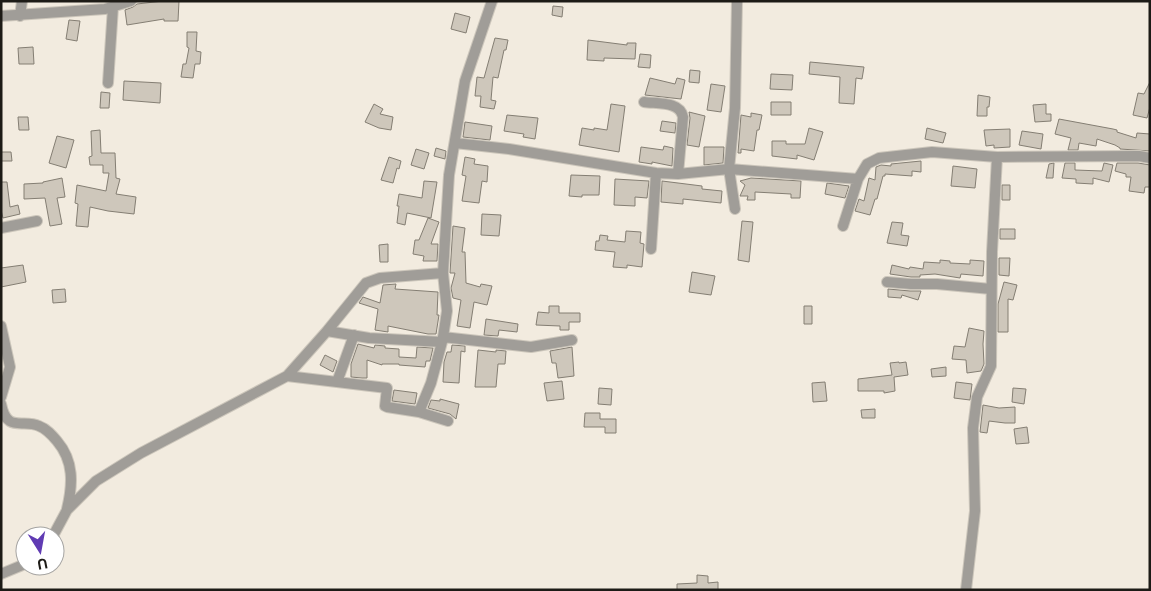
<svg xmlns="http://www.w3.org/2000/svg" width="1151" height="591" viewBox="0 0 1151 591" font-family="Inter,sans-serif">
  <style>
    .building { fill: #cec7bb; stroke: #847e73 }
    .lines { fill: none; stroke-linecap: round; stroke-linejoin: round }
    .minor-casing { stroke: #ccc6bb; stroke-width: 12 }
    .minor { stroke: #a09d98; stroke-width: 10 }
  </style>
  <rect width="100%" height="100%" fill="#f2ebdf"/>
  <!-- building -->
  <path class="building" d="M163,1h16l-1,20h-14v-2l-37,6 -2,-15 8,-3 4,-3z
    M553,6l10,1 -1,10 -10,-2z
    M455,13l15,4 -4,16 -15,-4z
    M69,20l11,1 -3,20 -11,-2z
    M187,32h10l-1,19 5,1 -1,12h-5l-2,14 -12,-1 2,-13h3l3,-16 -2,-1z
    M495,38l13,2 -2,10h-2l-6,28 -5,-1 -2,23 5,1 -2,8 -14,-2 1,-11h-6l2,-19 7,1z
    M588,40l39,5v-2h9l-1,16 -31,-1v3l-17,-1z
    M33,47l1,17h-15l-1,-16z
    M640,54l11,1 -1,13 -12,-1z
    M810,62l54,5 -2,12 -6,-1 -2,26 -15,-1 1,-26 -31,-3z
    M690,70l10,1 -1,12 -10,-1z
    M771,74l22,1 -1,15 -22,-1z
    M650,78l25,6 2,-6 8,2 -4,19 -36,-4z
    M124,81l37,2 -1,20 -37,-3z
    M1150,82v25l-3,11 -14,-3 5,-22 6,1z
    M711,84l14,2 -4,26 -14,-2z
    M101,92l9,1 -1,15h-9z
    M978,95l12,2 -1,10h-2v9h-10z
    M771,102h20v13h-20z
    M374,104l9,5 -3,5 13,3 -2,13 -12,-2 -14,-6z
    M611,104l14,2 -6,46 -40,-7 3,-17 12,2v-2l13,2z
    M1046,104v10h5v7l-16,1 -2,-17z
    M689,112l16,4 -6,31 -12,-2 3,-27z
    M751,113l11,2 -3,15h-2l-3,21 -13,-2v4h-3l3,-38 10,2z
    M507,115l31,3 -3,21 -12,-2 1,-3 -20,-3z
    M18,117h10l1,13h-10z
    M1059,119l54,10 4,1v2l19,6 1,-5 13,1v17l-30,-2v-1l-5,-3 -18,-6 -1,7 -17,-3 -1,7h-10l3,-12 -16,-4z
    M662,121l14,2 -1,10 -15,-2z
    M465,122l27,4 -2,14 -27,-3z
    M809,128l14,4 -9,28 -17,-5v4l-25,-3v-15h14v3h19z
    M927,128l19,5 -3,10 -18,-4z
    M1010,129v18l-16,1v-3l-8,1 -2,-16z
    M100,130l1,23h14l1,25 4,1 -4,15 20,3 -2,17 -26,-3 -18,-4 -2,20 -12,-1 2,-22 -3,-1 2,-18 29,6 3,-18h-6v-8h-13l-1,-8 3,-1 -1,-25z
    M1022,131l21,3 -2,15 -22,-4z
    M57,136l17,4 -8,28 -17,-5z
    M664,146l9,2 -1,18 -20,-4v2l-13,-2 2,-15 22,3z
    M704,147h20l-1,16 -19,2z
    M436,148l10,3 -1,8 -11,-3z
    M416,149l13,4 -5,16 -13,-4z
    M1,152h10l1,9h-11z
    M389,157l12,4 -2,8 -2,-1 -4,15 -12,-3z
    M465,157l10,2 -1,5 14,2 -1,16 -5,-1 -3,22 -17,-2 4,-25 -4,-1z
    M921,161v11l-9,-1v5l-27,-2v2h-2l-6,23h-2l-5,16 -15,-4 4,-12 5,2 5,-23 6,2 1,-13 5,-2 10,1v-2z
    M1054,163l-1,15h-7l3,-14z
    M1065,163h10v7l27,1 2,-8 9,2 -4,17 -16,-4v6l-17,-1v-4l-14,-1z
    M1117,163h21l12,2v22h-5l-1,6 -15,-2 2,-14h-5v-3l-11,-3z
    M953,166l24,3 -2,19 -24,-2z
    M571,175l29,1 -1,19h-17v2l-13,-1z
    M62,178l3,19 -8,1 5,26 -12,2 -5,-28 -21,1v-15l19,-1v-1z
    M751,178l50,3 -1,17h-9v-4l-36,-2v8h-8l1,-4h-8l5,-11 -5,-4z
    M615,179l34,2 -2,17 -12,-1v9l-21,-1z
    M424,181l13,1 -6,36 -24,-5 -2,12 -8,-2 2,-17h-2l2,-12 23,4z
    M662,181l40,5v3l20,2 -1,12 -38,-4v5l-22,-2z
    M1,182h6l3,25 8,-2 2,9 -17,4 -2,-8z
    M827,183l22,3 -4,12 -20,-4z
    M1002,185h8v15h-8z
    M482,214l19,1 -2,21 -18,-1z
    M428,218l11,4 -8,22h7l-1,17h-14l1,-5 -11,-2 2,-14h4z
    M742,221l11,1 -4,40 -11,-2z
    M892,222l11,1 -2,12 8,1 -2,10 -20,-3z
    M453,226l12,2 -3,24h3l1,31 14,4 1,-3 11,2 -5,19 -13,-3 -4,26 -13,-2 4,-26 -8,-2 -2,-10 4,-15h-5z
    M1000,229h15v10h-15z
    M626,231l15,1 -1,11 4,1 -2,23 -15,-2v3l-14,-1 2,-15 -20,-2 1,-9h3l1,-6 8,1 -1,4 18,2z
    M388,244v18h-8l-1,-17z
    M999,258h11l-1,18 -10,-1z
    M940,260l10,1v2l20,1v-4l14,1 -1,15 -22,-2 -1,4 -25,-4 -15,1v2h-9l-21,-3 2,-9 17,4 1,-2 13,2 1,-7 16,1z
    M23,265l3,17 -25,5v-19z
    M692,272l23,4 -4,19 -22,-3z
    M1004,282l13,3 -4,15 -5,-1v33h-10v-28z
    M396,284l-1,5 43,3 -1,23h2l-3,19h-8l-40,-8v6l-13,-2 3,-21 -19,-6 4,-6 17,6 3,-18z
    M65,289l1,13 -13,1 -1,-13z
    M888,289l22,2h11l-3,9 -16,-5 -1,3 -13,-1z
    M549,306h10v7h21v9h-11v8h-9v-4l-24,-1 2,-13 11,1z
    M804,306h8v18h-8z
    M486,319l32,5 -1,8 -18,-2 -1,6 -14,-1z
    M969,328l15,3 -1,13 1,20 -3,7 -14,2 -1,-13 -14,-1 2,-13 11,1z
    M358,344l16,4 1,-3 10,1v2l14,1v8l17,1 1,-11 16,1 -3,13h-4l-1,6 -26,-2v-1h-17v1l-15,-5v18h-5l-11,-1v-13z
    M452,345l13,1v6l-4,-1 -2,32 -16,-1 1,-20 3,-10h4z
    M572,347l2,29 -16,2 -2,-15h-4l-2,-12z
    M478,350l18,2v-2l10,1 -1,13h-7l-2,23h-21z
    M325,355l12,6 -4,11 -13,-7z
    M899,362v1l7,-1 2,13 -14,2 1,14 -11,2v-2h-26v-12l34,-4 -2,-12z
    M946,367v9l-14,1 -1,-8z
    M562,381l2,18 -17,2 -3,-18z
    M825,382l2,19 -14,1 -1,-19z
    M956,382l16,2 -2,16 -16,-2z
    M599,388l13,1 -1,16 -13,-1z
    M1013,388l13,1 -2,15 -12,-2z
    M394,390l23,3 -2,11 -23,-3z
    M440,399l19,5 -3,15 -6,-5 -22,-6 3,-8 9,1z
    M983,405l16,3 16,-1v16h-10l-16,-2 -2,12 -7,-1z
    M875,409v9h-13l-1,-8z
    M585,413h15v6h16v14h-11v-6h-21z
    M1027,427l2,16 -13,1 -2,-15z
    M697,575l11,1v7l10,-1v8h-41v-6l20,-1z"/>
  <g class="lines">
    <defs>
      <path id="minor" d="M1,16l104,-7 26,-8
        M20,16l2,-15
        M108,83l5,-76
        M644,102c13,2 36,-1 39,15l-5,57
        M455,143l54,6 147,24 22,1 51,-5 129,10 -15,47
        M858,179l9,-15 12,-6 53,-6 65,5 142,-1 11,2
        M735,209l-6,-40 6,-61 2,-107
        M1,228l36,-7
        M651,249l5,-76
        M887,282l24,2h26l54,5
        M1,326l9,41 -9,30
        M327,331l42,7 73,4 1,-5 88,10 41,-7
        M443,337l4,-26 -4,-38 6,-98 16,-94 27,-80
        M287,376l100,12 -2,18 2,1 32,5 29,9
        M337,382l17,-47
        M1,404c6,30 22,14 38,22 8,3 13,9 18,15 17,20 16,43 10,68
        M419,412l12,-29 11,-41
        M53,536l14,-26 29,-29 45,-28 146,-77 40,-45 39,-48 14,-5 63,-5
        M1,574l24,-10
        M966,590l9,-79 -2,-83 4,-31 14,-31 1,-114 5,-95"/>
    </defs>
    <!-- minor casing -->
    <use href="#minor" class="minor-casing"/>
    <!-- minor -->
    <use href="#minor" class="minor"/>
  </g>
  <!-- border -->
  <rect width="1151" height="591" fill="none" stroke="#1d1b16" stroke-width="5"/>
  <!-- north arrow -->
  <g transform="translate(40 551) rotate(169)"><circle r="24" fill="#ffffff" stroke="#a5a4a2"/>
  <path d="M0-4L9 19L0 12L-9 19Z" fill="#603bb3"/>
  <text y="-8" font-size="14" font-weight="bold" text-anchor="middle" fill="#1d1b16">U</text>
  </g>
</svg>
